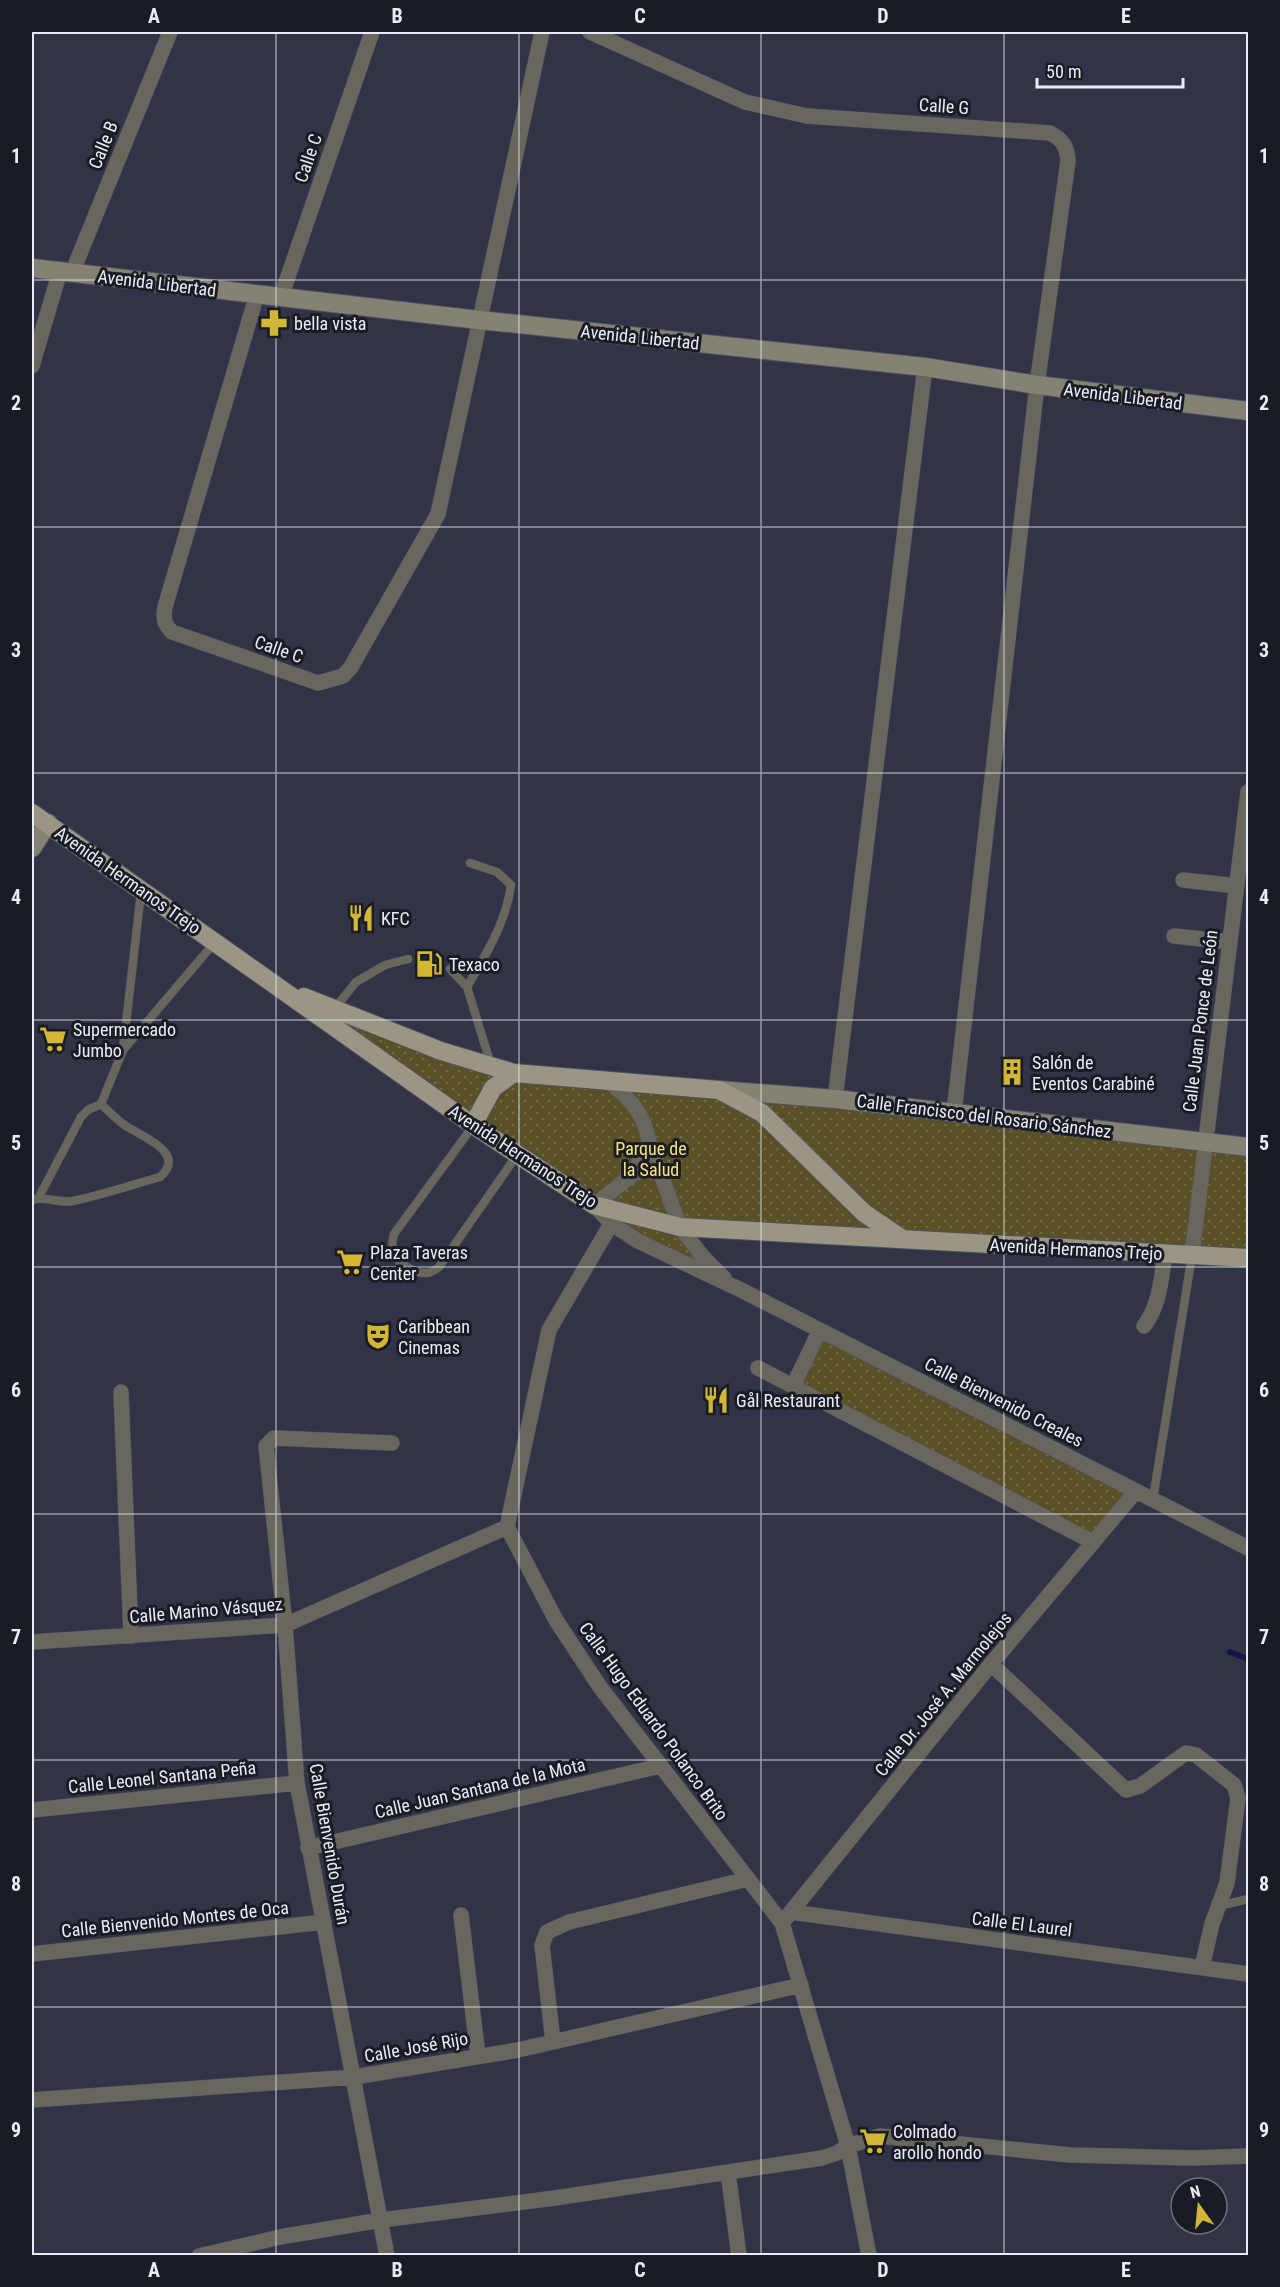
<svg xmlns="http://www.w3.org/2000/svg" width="1280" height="2287" viewBox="0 0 1280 2287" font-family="'Roboto Condensed',sans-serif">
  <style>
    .grass { fill: url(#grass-dots) }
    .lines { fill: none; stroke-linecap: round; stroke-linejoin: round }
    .stream { stroke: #141547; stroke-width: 6 }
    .lane-casing { stroke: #4e5162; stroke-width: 9 }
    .street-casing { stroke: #4e5162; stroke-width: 16 }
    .secondary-casing { stroke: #4e5162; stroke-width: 20 }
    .primary-casing { stroke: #4e5162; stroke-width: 20 }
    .lane { stroke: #68665d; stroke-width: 8 }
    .street { stroke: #68665d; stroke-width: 15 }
    .secondary { stroke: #858173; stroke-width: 18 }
    .primary { stroke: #9a9683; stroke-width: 18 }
    .grid { fill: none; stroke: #e9ecf8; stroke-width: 1.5; stroke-opacity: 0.55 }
    .labels { text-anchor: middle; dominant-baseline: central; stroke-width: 6; stroke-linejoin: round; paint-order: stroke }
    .street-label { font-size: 18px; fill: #e9ecf8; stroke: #1a1c24 }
    .poi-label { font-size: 18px; fill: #e9ecf8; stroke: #1a1c24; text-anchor: start }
    .park-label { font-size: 18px; fill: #f9e281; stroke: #1a1c24 }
    .neatline { fill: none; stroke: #e9ecf8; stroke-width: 2 }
    .grid-label { font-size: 20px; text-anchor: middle; font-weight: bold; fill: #e9ecf8 }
  </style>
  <defs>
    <pattern id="grass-dots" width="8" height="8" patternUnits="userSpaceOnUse" patternTransform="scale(1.5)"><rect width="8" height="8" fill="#5a5026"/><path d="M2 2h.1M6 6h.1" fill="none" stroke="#726946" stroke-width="1.8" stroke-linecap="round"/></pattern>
  </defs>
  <rect width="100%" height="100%" fill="#303446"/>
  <!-- grass -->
  <path class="grass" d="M283,989l231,84 734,74v111l-568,-31 42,49 -84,-35z
    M820,1330l316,161 -43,51 -300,-156z"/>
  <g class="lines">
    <!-- stream -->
    <path class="stream" d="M1230,1652l18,7"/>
    <defs>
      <path id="lane" d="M450,969l17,18 24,78
        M467,987c19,-33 39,-64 44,-102l-14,-13 -27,-9
        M335,1008l21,-26 29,-17 23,-6
        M124,1049l91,-107
        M473,1126l-79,108c-2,7 -3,13 0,20 3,9 22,20 32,19 5,0 9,-3 13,-6l78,-112
        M39,1197l42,-80 7,-7 13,-6 22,-54 18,-158
        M32,1200c12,-5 27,4 41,1 29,-6 58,-16 87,-24 27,-24 -17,-40 -34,-51 -9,-6 -17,-14 -25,-22
        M1153,1499l39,-244
        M1219,1906l29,-7"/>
      <path id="street" d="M590,32l155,70 62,14 243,17c13,7 17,13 18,28l-31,224 -83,727
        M72,273l98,-241
        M257,294l-92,313c-2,11 -1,17 7,25l146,51 25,-7 8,-9 87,-153 104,-482
        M281,297l91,-265
        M32,366l28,-95
        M1183,880l54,6
        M1174,936l56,6
        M607,1080c26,22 36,31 43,65l-20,32 -36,28 18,19 26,17 103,49 507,258
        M835,1099l90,-732
        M650,1145l30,82 23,30 21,21
        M618,1212l-69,118 -42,197 49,93 44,67 182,236 66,223 21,110
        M1192,1255l56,-463
        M1144,1326c16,-21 17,-47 21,-72
        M758,1368l335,174
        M793,1386l27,-56
        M121,1392l10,244
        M32,1642l253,-17 222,-98
        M991,1664l135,126 14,-4 46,-33 10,2 38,30 4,13 -11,85 -15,41 -10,43
        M32,1810l265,-27
        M308,1848l352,-82
        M791,1912l457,62
        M461,1915l17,141
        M782,1923l209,-259 145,-173
        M32,1954l292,-32
        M553,2042l-11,-97 5,-13 22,-10 179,-43
        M32,2100l322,-23 164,-27 283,-65
        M728,2172l11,84
        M199,2256l81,-19 101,-17 174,-22 267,-40 15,-5 11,-7 32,-10 190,19 123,3 55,-2
        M387,2256l-90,-473 -12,-158 -19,-179 8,-8 118,5"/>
      <path id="secondary" d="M32,268l447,52 446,47 112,18 211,26
        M32,848l16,-25
        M719,1090l116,9 413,48"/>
      <path id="primary" d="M32,813l441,312 121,80 86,22 568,31
        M304,997l137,54 73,22 205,17 43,23 102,100 37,25
        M473,1125l20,-37 21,-15"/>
    </defs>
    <!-- lane casing -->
    <use href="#lane" class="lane-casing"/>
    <!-- street casing -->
    <use href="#street" class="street-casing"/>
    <!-- secondary casing -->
    <use href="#secondary" class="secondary-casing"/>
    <!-- primary casing -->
    <use href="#primary" class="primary-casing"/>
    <!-- lane -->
    <use href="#lane" class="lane"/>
    <!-- street -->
    <use href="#street" class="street"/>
    <!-- secondary -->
    <use href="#secondary" class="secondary"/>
    <!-- primary -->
    <use href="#primary" class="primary"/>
  </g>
  <!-- grid -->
  <path class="grid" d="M276,32v2224M519,32v2224M761,32v2224M1004,32v2224M32,280h1216M32,527h1216M32,773h1216M32,1020h1216M32,1267h1216M32,1514h1216M32,1760h1216M32,2007h1216"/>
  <!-- icons -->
  <defs>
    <symbol id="pharmacy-bare" viewBox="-9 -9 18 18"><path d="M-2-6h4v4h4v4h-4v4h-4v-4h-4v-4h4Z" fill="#d2b635" stroke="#1a1c24" stroke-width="2.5" paint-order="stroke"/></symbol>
    <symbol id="restaurant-bare" viewBox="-9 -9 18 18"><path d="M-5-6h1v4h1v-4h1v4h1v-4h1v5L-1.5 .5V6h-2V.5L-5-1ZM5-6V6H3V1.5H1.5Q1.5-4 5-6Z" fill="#d2b635" stroke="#1a1c24" stroke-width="2.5" paint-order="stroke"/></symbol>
    <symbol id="fuel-bare" viewBox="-9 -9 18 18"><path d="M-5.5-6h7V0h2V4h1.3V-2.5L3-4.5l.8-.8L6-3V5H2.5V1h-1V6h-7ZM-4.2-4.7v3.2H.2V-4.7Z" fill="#d2b635" stroke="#1a1c24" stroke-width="2.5" paint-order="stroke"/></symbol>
    <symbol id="supermarket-bare" viewBox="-9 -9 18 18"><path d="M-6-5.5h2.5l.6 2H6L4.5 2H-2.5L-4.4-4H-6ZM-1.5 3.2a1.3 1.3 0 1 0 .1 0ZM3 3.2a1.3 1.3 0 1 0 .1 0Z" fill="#d2b635" stroke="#1a1c24" stroke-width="2.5" paint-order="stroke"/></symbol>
    <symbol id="building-bare" viewBox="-9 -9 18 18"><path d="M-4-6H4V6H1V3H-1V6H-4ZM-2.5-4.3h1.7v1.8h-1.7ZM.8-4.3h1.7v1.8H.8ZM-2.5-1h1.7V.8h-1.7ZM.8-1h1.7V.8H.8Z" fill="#d2b635" stroke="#1a1c24" stroke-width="2.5" paint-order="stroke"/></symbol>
    <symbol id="theatre-bare" viewBox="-9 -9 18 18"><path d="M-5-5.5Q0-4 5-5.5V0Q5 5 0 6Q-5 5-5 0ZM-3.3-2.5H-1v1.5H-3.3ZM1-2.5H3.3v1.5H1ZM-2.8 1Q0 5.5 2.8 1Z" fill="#d2b635" stroke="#1a1c24" stroke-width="2.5" paint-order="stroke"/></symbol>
  </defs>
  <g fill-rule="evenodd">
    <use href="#pharmacy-bare" x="255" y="304" width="38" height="38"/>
    <use href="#restaurant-bare" x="342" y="899" width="38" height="38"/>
    <use href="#fuel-bare" x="410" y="945" width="38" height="38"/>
    <use href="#supermarket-bare" x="34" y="1020" width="38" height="38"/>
    <use href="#building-bare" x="993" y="1053" width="38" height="38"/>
    <use href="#supermarket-bare" x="331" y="1243" width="38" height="38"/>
    <use href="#theatre-bare" x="359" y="1317" width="38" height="38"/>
    <use href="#restaurant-bare" x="697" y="1381" width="38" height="38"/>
    <use href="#supermarket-bare" x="854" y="2122" width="38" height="38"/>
  </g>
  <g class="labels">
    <!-- street labels -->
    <g class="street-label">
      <text transform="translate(944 106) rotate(4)">Calle G</text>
      <text transform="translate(103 145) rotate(-68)">Calle B</text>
      <text transform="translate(308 158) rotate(-71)">Calle C</text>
      <text transform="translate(157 283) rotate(7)">Avenida Libertad</text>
      <text transform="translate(640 337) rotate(6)">Avenida Libertad</text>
      <text transform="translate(1123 396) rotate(7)">Avenida Libertad</text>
      <text transform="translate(279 649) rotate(19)">Calle C</text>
      <text transform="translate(128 880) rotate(35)">Avenida Hermanos Trejo</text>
      <text transform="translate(1200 1021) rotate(-83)">Calle Juan Ponce de León</text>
      <text transform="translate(984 1116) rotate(7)">Calle Francisco del Rosario Sánchez</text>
      <text transform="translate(523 1156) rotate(33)">Avenida Hermanos Trejo</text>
      <text transform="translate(1076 1249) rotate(3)">Avenida Hermanos Trejo</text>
      <text transform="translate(1004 1402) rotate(27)">Calle Bienvenido Creales</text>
      <text transform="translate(206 1610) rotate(-5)">Calle Marino Vásquez</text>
      <text transform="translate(943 1694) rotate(-51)">Calle Dr. José A. Marmolejos</text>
      <text transform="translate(654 1721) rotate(54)">Calle Hugo Eduardo Polanco Brito</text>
      <text transform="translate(162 1777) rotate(-6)">Calle Leonel Santana Peña</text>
      <text transform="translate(480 1788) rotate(-13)">Calle Juan Santana de la Mota</text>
      <text transform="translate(330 1844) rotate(80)">Calle Bienvenido Durán</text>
      <text transform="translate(175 1919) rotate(-6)">Calle Bienvenido Montes de Oca</text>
      <text transform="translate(1022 1924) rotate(7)">Calle El Laurel</text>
      <text transform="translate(416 2047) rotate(-10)">Calle José Rijo</text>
    </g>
    <!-- poi labels -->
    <g class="poi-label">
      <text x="294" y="323">bella vista</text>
      <text x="381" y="918">KFC</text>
      <text x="449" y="964">Texaco</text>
      <text x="73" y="1029">Supermercado<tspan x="73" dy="21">Jumbo</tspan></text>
      <text x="1032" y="1062">Salón de<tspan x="1032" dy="21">Eventos Carabiné</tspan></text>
      <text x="370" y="1252">Plaza Taveras<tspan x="370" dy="21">Center</tspan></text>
      <text x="398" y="1326">Caribbean<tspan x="398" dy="21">Cinemas</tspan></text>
      <text x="736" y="1400">Gål Restaurant</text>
      <text x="893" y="2131">Colmado<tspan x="893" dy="21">arollo hondo</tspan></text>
    </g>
    <!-- park labels -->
    <g class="park-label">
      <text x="651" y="1148">Parque de<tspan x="651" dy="21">la Salud</tspan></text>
    </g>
  </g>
  <!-- border -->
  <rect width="1280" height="2287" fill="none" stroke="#1a1c24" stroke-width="66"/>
  <!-- north arrow -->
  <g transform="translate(1199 2206) rotate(345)"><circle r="28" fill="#1a1c24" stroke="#6d6f79" stroke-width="1.5"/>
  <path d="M0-4.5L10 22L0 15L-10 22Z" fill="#d2b635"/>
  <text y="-9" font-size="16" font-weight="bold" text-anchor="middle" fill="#e9ecf8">N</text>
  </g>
  <!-- scale -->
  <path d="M1037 78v9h146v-9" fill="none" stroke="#e9ecf8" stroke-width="3"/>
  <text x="1046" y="78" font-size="18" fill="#e9ecf8" stroke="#1a1c24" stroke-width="4.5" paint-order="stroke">50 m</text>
  <rect x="33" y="33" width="1214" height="2221" class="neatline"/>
  <g class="grid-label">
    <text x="154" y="23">A</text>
    <text x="397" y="23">B</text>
    <text x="640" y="23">C</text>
    <text x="883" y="23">D</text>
    <text x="1126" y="23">E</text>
    <text x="16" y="163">1</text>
    <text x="1264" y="163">1</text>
    <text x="16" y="410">2</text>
    <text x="1264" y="410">2</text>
    <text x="16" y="657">3</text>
    <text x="1264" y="657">3</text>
    <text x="16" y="904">4</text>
    <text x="1264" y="904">4</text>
    <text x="16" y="1150">5</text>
    <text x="1264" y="1150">5</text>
    <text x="16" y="1397">6</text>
    <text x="1264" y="1397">6</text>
    <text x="16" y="1644">7</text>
    <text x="1264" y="1644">7</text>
    <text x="16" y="1891">8</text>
    <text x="1264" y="1891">8</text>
    <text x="16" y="2137">9</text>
    <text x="1264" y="2137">9</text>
    <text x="154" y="2277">A</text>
    <text x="397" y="2277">B</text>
    <text x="640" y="2277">C</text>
    <text x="883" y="2277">D</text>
    <text x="1126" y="2277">E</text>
  </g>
</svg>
